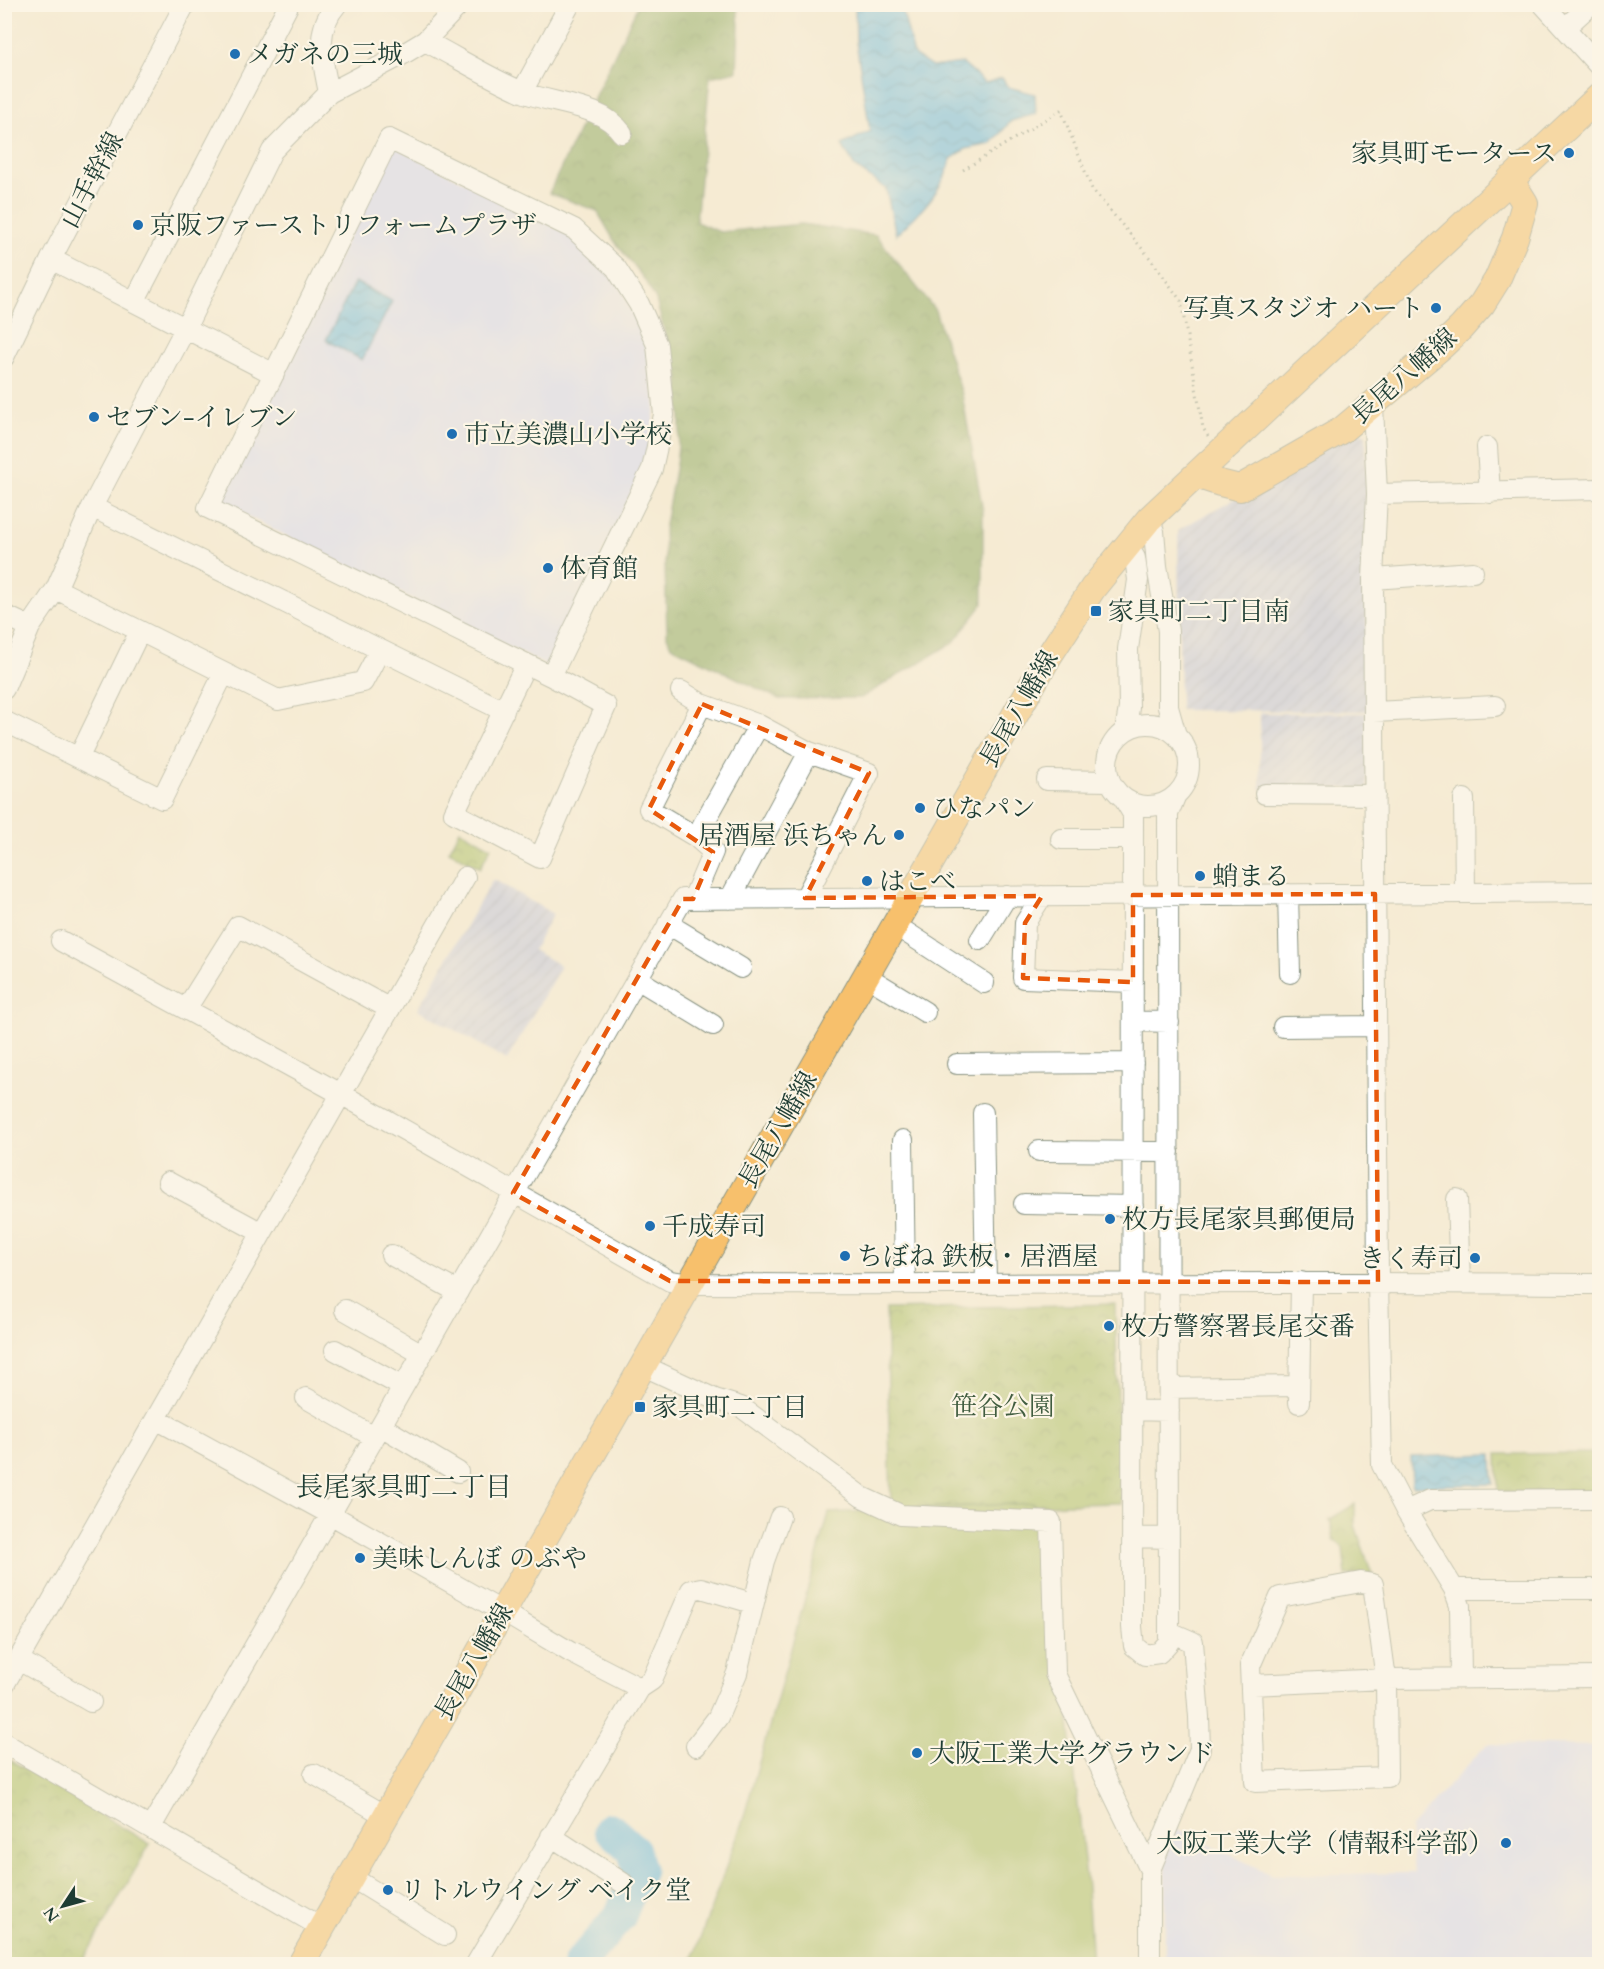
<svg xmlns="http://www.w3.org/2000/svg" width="1604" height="1969" viewBox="0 0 1604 1969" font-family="Cardo,'Noto Serif JP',serif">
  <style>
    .built { fill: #d3d9f9 }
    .industrial { fill: url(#industrial-furrows) }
    .forest { fill: url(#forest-crowns); stroke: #527147; stroke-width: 1.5 }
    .park { fill: url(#park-crowns); stroke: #627e4c; stroke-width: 1.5 }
    .pitch { fill: #a6be64; stroke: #627e4c; stroke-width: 1.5 }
    .water { fill: url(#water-waves); stroke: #427b8b; stroke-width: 1.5 }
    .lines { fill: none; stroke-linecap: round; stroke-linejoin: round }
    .river { stroke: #66b9e2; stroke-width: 33 }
    .minor-casing { stroke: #8a9484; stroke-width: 22 }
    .major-casing { stroke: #8a9484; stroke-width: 28 }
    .path { stroke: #8a9484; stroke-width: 3; stroke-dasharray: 1.5 4.5; stroke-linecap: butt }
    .minor { stroke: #fff; stroke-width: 20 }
    .major { stroke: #f7c06c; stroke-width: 26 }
    .marked { fill: none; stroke: #e8590c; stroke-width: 4.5; stroke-dasharray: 12 8; stroke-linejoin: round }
    .poi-dot { fill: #1f6fb2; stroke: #fcf5e5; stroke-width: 2 }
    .labels { text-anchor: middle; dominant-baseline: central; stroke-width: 4.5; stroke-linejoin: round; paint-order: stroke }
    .poi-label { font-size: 26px; fill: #1f3d34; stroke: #fcf5e5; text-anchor: start }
    .street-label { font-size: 26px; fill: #1f3d34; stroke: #fcf5e5 }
    .park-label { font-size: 26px; fill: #415d40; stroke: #fcf5e5 }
    .neighbourhood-label { font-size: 27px; fill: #1f3d34; stroke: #fcf5e5 }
  </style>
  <defs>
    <pattern id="industrial-furrows" width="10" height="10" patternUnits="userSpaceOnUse" patternTransform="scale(1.5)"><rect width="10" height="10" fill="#bcc3de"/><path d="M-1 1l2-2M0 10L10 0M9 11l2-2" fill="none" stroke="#a1a8bf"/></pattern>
    <pattern id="forest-crowns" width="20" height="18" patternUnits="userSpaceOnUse" patternTransform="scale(1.5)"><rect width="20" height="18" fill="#84a55a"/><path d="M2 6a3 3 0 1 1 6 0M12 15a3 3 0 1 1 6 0" fill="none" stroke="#6b884b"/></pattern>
    <pattern id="park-crowns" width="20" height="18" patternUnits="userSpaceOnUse" patternTransform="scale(1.5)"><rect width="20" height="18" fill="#a6be64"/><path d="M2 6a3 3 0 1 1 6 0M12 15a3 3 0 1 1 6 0" fill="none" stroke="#879c53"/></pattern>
    <pattern id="water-waves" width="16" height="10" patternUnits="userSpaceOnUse" patternTransform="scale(1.5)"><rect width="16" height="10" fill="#66b9e2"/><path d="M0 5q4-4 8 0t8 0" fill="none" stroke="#5398b8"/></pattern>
  </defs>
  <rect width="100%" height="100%" fill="#fcf5e5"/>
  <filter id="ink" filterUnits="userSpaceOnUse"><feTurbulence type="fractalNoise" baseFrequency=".0167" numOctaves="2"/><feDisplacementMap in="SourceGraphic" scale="12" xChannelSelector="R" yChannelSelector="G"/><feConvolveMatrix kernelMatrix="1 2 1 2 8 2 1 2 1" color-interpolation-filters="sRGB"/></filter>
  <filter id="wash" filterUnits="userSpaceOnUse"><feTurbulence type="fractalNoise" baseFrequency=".008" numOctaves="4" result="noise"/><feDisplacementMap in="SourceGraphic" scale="24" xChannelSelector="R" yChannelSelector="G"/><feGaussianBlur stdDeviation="1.35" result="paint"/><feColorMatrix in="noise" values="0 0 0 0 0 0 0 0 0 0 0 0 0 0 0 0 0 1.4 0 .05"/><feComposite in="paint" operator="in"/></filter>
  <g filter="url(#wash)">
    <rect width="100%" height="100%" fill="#f5ebd3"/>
    <!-- built -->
    <path class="built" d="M393,146l177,89 47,45 29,58 10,66 -10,59 -99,203 -328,-164z
      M1487,1744l112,2v218h-434v-106l11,-30 96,47 142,-2 -4,-45z"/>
    <!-- industrial -->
    <path class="industrial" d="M1356,431l10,4 1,276 -187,-1 -2,-180z
      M1260,713h106l1,75 -107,1z
      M493,879l60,35 -20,36 28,16 -54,94 -89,-51z"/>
    <!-- forest -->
    <path class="forest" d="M638,5h99l2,20 -2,46 -27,6 -14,145 24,10 82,-8 74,11 59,75 27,84 21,117v93l-29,38 -93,56 -82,1 -108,-53 -4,-10 -3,-106 12,-66 4,-36 -1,-53 -13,-37 -10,-38 -12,-21 -29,-37 -18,-31 -48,-18z"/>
    <!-- park -->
    <path class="park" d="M460,830l31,17 -11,21 -31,-17z
      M1115,1304l6,199 -230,5 -5,-199z
      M1599,1453v39l-101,1 -1,-39z
      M1355,1504v21l17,49 -26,2 -3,-28 -9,-9 -4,-20z
      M5,1757l145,87 -69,120h-76z"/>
    <!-- pitch -->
    <path class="pitch" d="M1033,1503l32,182 22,202 5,77h-401l52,-144 86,-307z"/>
    <!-- water -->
    <path class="water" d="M855,5h46l13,50 18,12 30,-4 23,20 17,-5 6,9 27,7 1,20 -25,7 -20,23 -25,5 -15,10c-8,33 -32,54 -55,76l-10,-46 -31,-22 -13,-22 28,-14 -14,-89z
      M355,282l37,19 -30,59 -36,-20z
      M1492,1454l1,30 -81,2 -1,-29z"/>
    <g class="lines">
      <!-- river -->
      <path class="river" d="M579,1964l41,-48 19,-47 -6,-19 -23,-21"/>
    </g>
  </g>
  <g filter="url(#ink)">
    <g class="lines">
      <defs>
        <path id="minor" d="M1543,4l57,63
          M1565,28l24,-22
          M425,41c31,16 63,36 95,50 32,14 80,12 102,42
          M522,92l48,-88
          M329,93c-6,-31 -16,-62 8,-89
          M51,259l223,115
          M134,302l155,-298
          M4,357l47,-98 134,-255
          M1373,405l4,89 -4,85 5,703 4,183 24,46 48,78 6,17 1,72
          M1487,447l3,46
          M1377,494l223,-5
          M92,507l412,204
          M1149,519l5,12 3,35 11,65v76l8,28
          M1373,579l100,-7
          M56,589l222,111 85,-18 17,-32
          M4,615l26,12
          M526,664l-72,149 86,45 66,-152 -55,-30 -343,-168 181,-369 185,90 42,39 23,36 18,41 7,70 -12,54 -101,207
          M4,689l26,-62 26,-38 36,-82 94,-180 86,-176 57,-58 71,-37 25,-15 35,-37
          M681,691l21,13
          M1374,712l121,-6
          M4,721l158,78 62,-126
          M1107 765a41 41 0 1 1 82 0a41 41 0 1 1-82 0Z
          M1125,731l4,-23 -1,-59 10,-69 -3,-22 -8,-13
          M79,757l61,-126
          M1047,780l63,1
          M1265,794l110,1
          M1124,799l9,15 -1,813 2,19 11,9 14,-2 10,-11 -1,-828 7,-17
          M1464,799l1,94
          M696,837l63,-112
          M1061,839h71
          M1288,894l2,79
          M1042,896l-17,27 -2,55 110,4
          M693,899l20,-47 -17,-15 -47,-28 53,-105 57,21 50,27 60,21 -64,125
          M730,899l79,-147
          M668,924l73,44
          M895,925l89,58
          M980,940l27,-44
          M61,941l280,153 329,187 20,3c303,1 606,-3 910,0
          M866,976l59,36
          M637,979l76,46
          M186,1009l52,-83 152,83
          M1133,1021l36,1
          M1283,1027l93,-1
          M957,1064l176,-1
          M983,1113l3,171
          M903,1140l2,144
          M1039,1151l130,1
          M168,1182l94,51
          M1457,1199l3,83
          M1024,1204l109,2
          M391,1255l67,37
          M345,1310l77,44
          M335,1350l68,37
          M644,1366l71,33 26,8 121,90 39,18 150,7 4,152 95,196v94
          M1169,1388l130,-2
          M306,1398l68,39
          M1299,1403l2,-121
          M1132,1410l37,1
          M156,1419l174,95 173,98 67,40 70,36
          M381,1426l77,46
          M1406,1511l24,-11 170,-1
          M1132,1537l37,1
          M1361,1582l12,2 13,95 1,98 -132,5 -5,-116 30,-69z
          M1454,1589h146
          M19,1660l72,42
          M4,1685l461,-808
          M1252,1685l134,-6 214,-2
          M4,1743l317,184
          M696,1746l22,-29 19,-44 27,-112 16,-44
          M314,1774l72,42
          M151,1827l532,-928 917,-7
          M551,1836l72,47
          M1150,1870l50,-121 -1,-32 -6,-75 -23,-10
          M351,1877l94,58
          M476,1964l164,-276 12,-8 39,-90 10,-2 51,15"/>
        <path id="major" d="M1196,475l24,8 20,5 102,-58 100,-84 19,-18 21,-24 15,-24 18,-42 10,-35 -15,-24
          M301,1964l746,-1305 46,-71 56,-69 451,-423"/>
      </defs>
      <!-- minor casing -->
      <use href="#minor" class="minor-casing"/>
      <!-- major casing -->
      <use href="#major" class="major-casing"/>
      <!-- path -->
      <path class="path" d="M963,170l98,-60 31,79 58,69 31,43 22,127 5,8"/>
      <!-- minor -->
      <use href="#minor" class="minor"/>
      <!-- major -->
      <use href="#major" class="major"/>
    </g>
  </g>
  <!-- marked area -->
  <path d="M0 0H1604V1969H0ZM702,704l167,69 -64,125 237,-2 -17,27 -2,55 110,4v-87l242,-1 3,388 -708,-1 -157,-88 170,-294h10l20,-47 -64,-43z" fill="#f5ebd3" fill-opacity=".55" fill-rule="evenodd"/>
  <path class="marked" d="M702,704l167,69 -64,125 237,-2 -17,27 -2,55 110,4v-87l242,-1 3,388 -708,-1 -157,-88 170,-294h10l20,-47 -64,-43z"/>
  <!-- markers -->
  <g class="poi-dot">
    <circle cx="235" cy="54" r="6"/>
    <circle cx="1569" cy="153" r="6"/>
    <circle cx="138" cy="225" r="6"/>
    <circle cx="1436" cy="308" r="6"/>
    <circle cx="94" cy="417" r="6"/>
    <circle cx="452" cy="434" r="6"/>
    <circle cx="548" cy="568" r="6"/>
    <rect x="1090" y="605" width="12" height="12" rx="3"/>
    <circle cx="920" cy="808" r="6"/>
    <circle cx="899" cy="835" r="6"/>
    <circle cx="1200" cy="876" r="6"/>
    <circle cx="867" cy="881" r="6"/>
    <circle cx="1110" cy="1219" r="6"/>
    <circle cx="650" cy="1226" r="6"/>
    <circle cx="845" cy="1256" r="6"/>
    <circle cx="1475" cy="1258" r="6"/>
    <circle cx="1109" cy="1326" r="6"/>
    <rect x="634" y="1401" width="12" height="12" rx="3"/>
    <circle cx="360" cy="1558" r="6"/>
    <circle cx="917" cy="1753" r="6"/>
    <circle cx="1506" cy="1843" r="6"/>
    <circle cx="388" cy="1890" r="6"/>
  </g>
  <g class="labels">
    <!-- poi labels -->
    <g class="poi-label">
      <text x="247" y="54">メガネの三城</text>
      <text x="1557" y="153" text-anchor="end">家具町モータース</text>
      <text x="150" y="225">京阪ファーストリフォームプラザ</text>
      <text x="1424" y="308" text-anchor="end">写真スタジオ ハート</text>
      <text x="106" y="417">セブン-イレブン</text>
      <text x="464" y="434">市立美濃山小学校</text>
      <text x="560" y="568">体育館</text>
      <text x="1108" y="611">家具町二丁目南</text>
      <text x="932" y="808">ひなパン</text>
      <text x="887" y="835" text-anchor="end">居酒屋 浜ちゃん</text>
      <text x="1212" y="876">蛸まる</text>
      <text x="879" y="881">はこべ</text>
      <text x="1122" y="1219">枚方長尾家具郵便局</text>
      <text x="662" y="1226">千成寿司</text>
      <text x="857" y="1256">ちぼね 鉄板・居酒屋</text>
      <text x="1463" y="1258" text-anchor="end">きく寿司</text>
      <text x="1121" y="1326">枚方警察署長尾交番</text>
      <text x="652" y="1407">家具町二丁目</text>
      <text x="372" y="1558">美味しんぼ のぶや</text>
      <text x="929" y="1753">大阪工業大学グラウンド</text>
      <text x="1494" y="1843" text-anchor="end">大阪工業大学（情報科学部）</text>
      <text x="400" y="1890">リトルウイング ベイク堂</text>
    </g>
    <!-- street labels -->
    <g class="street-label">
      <text transform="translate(92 180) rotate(-62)">山手幹線</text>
      <text transform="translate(1404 376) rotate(-41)">長尾八幡線</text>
      <text transform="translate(1019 709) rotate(-60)">長尾八幡線</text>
      <text transform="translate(778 1130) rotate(-60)">長尾八幡線</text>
      <text transform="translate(474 1662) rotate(-60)">長尾八幡線</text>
    </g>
    <!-- park labels -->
    <g class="park-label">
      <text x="1003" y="1406">笹谷公園</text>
    </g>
    <!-- neighbourhood labels -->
    <g class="neighbourhood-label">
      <text x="404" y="1487">長尾家具町二丁目</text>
    </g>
  </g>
  <!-- margin -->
  <rect width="1604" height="1969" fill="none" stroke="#fcf5e5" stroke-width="24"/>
  <!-- north arrow -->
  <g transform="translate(63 1906) rotate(234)" stroke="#fcf5e5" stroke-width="4.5" paint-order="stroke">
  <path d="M0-4.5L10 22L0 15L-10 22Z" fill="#1f3d34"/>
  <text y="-9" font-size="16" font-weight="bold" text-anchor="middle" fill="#1f3d34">N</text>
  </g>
</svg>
